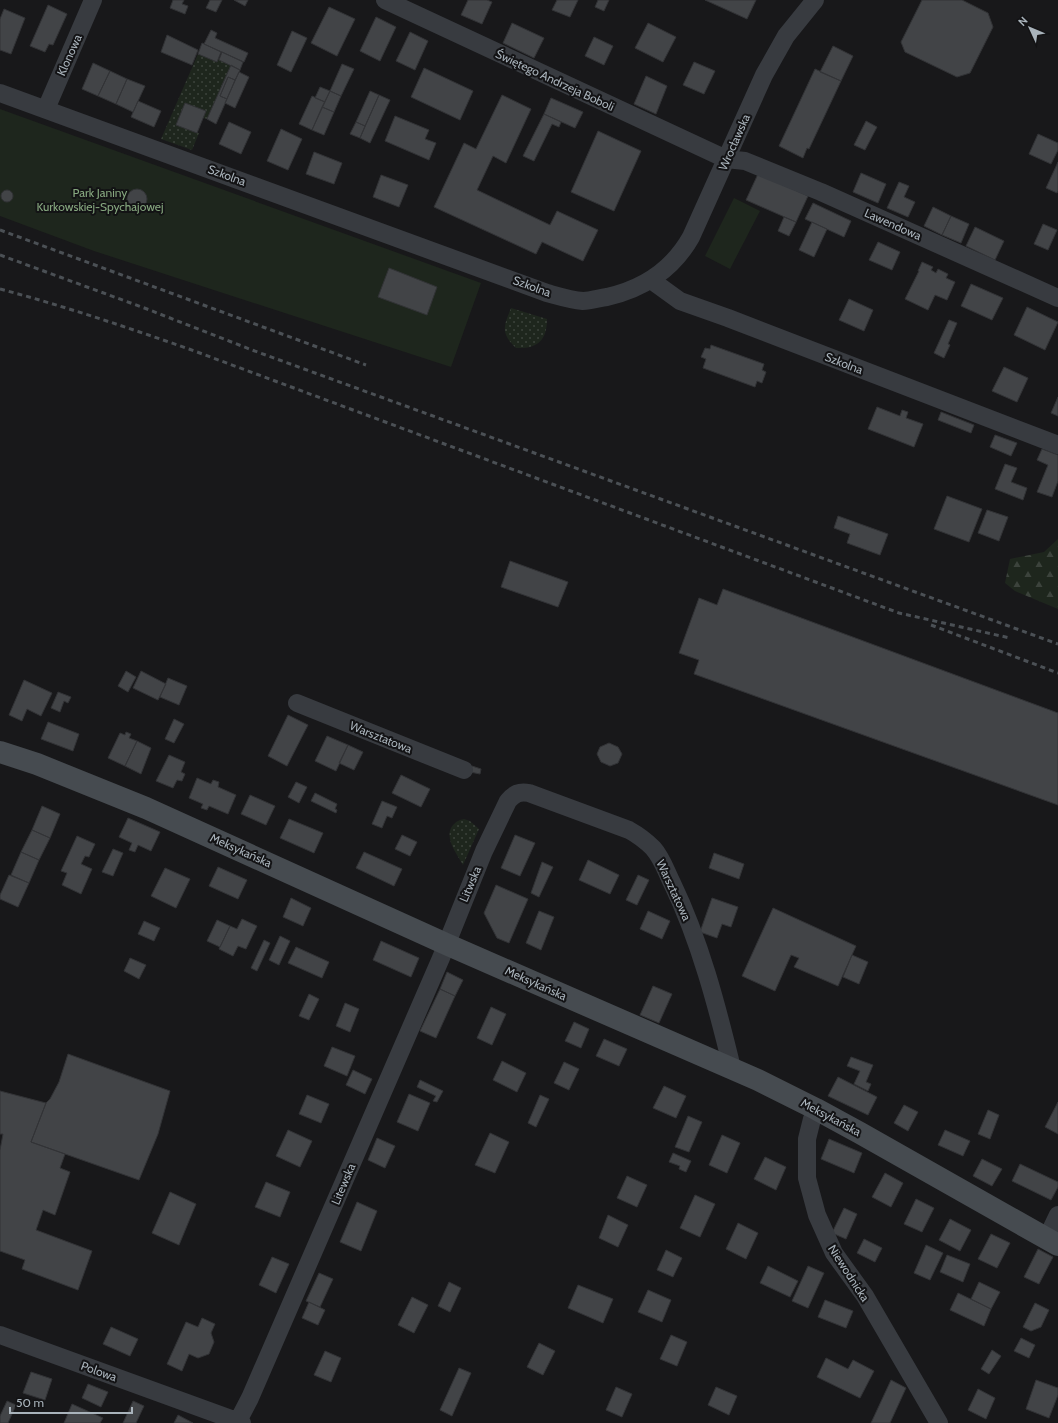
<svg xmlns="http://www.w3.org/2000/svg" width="1058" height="1423" viewBox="0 0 1058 1423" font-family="Cabin,sans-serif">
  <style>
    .grass { fill: url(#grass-dots) }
    .forest { fill: url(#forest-firs) }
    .green { fill: #1e261d }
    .building { fill: #424447; stroke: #323336 }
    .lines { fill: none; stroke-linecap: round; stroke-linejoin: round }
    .street { stroke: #383b40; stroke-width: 18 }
    .secondary { stroke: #464b50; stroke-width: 22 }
    .rail { stroke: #4b5055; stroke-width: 3; stroke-dasharray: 5 4; stroke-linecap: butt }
    .labels { text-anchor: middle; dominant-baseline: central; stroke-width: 4; stroke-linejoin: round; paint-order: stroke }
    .street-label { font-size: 12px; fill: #a9b3bb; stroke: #131315 }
    .park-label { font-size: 12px; fill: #86a77f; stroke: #131315 }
  </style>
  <defs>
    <pattern id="grass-dots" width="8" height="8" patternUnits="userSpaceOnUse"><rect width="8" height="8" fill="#1e261d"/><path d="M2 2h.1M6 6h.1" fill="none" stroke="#3c433c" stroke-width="1.8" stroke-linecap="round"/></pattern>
    <pattern id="forest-firs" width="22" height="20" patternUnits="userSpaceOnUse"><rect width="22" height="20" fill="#1e261d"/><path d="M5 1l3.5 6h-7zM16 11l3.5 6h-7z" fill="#3c433c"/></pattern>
  </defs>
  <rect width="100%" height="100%" fill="#18181a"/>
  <!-- grass -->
  <path class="grass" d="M198,54l19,8 1,-3 13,6 -24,54 -4,-1 3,-7 -21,-8 -9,22 21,8h2l-7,17 -31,-11z
    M511,308l36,11c0,22 -10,30 -31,29 -16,-15 -12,-22 -5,-40z
    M464,819l6,2 9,8 -16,36c-6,-11 -20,-28 -10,-40 4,-4 6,-5 11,-6z"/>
  <!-- forest -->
  <path class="forest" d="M1058,539v70l-43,-18 -10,-8 5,-24 34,-7z"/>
  <!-- green -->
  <path class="green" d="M0,109l481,174 -30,84 -357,-116 -94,-35z
    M734,198l26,13 -30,58 -25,-13z"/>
  <!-- building -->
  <path class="building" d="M173,0h11l-2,4 6,2 -3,8 -15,-6z
    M210,0h12l-6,12 -10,-4z
    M234,0h14l-3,6z
    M468,0h19l5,2 -10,22 -21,-9z
    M557,0h21l-8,17 -18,-7z
    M598,0h11l-5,11 -9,-4z
    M705,0h51l-9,19z
    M922,0h40l26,13 5,14 -23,46 -13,4 -52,-25 -4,-10z
    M48,5l19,9 -14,31 -4,-1 -4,8 -15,-6z
    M329,7l26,12 -18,37 -26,-13z
    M4,9l21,9 -14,36 -11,-4v-31z
    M376,17l20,10 -16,34 -20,-10z
    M512,23l32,15 -10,20 -31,-15z
    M648,23l28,14 -13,25 -28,-14z
    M211,30l6,3 -2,5 33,15 -4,9 -40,-18z
    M292,31l15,7 -16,34 -14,-7z
    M410,32l18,9 -13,29 -19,-9z
    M167,35l31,15 -6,15 -31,-13z
    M594,37l19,9 -9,19 -19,-9z
    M202,43l19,9 -4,10 -19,-8z
    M833,46l20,10 -12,25 -21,-9z
    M222,52l21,10 -3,8 -21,-10z
    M694,62l21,9 -11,23 -21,-9z
    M93,63l17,8 -12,25 -16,-7z
    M342,64l12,5 -13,27 -11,-5z
    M231,65l9,5 -5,10 -7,-3 -8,19 7,3 -11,25 -9,-5z
    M424,68l49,23 -13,29 -49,-23z
    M815,69l26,12 -32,68 -2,-1 -4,10 -24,-12z
    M110,71l17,8 -11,25 -18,-8z
    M239,72l10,5 -14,31 -10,-5z
    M646,76l21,10 -11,28 -22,-10z
    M228,77l7,3 -8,19 -7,-3z
    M127,79l18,7 -12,26 -17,-8z
    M320,87l10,4 -5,11 -10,-4z
    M330,91l11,5 -7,16 -12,-5z
    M370,91l9,4 -14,31 -9,-4z
    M379,95l11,5 -20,43 -10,-5z
    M502,95l29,14 -25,54 -13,-7 -16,34 73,35 7,-14 41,19 -15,31 -41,-19 -6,12 -102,-47 30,-64 12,6z
    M312,96l13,6 -13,28 -13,-6z
    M551,98l32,14 -8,16 -31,-14z
    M138,101l23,10 -7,16 -23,-10z
    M185,103l21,8 -9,22 -21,-8z
    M322,107l12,5 -10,23 -12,-5z
    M544,114l17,8 -2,5 -7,-3 -18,37 -11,-5z
    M395,116l34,14 -4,9 11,4 -7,17 -44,-19z
    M866,121l11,6 -12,23 -11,-5z
    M229,122l22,10 -10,22 -22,-10z
    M356,122l9,4 -5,12 -10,-4z
    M281,129l21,10 -14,31 -21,-9z
    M598,131l43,20 -27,60 -43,-19z
    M1038,134l20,9v7l-7,14 -22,-10z
    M314,152l28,11 -8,21 -28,-10z
    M1058,162v29l-1,2 -11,-5z
    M861,173l25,11 -8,19 -25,-11z
    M758,174l50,22 -12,26 -50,-22z
    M381,175l27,10 -9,22 -26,-10z
    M899,182l10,4 -5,11 11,5 -7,15 -21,-9z
    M127 199a10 10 0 1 1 20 0a10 10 0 1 1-20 0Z
    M1 196a6 6 0 1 1 12 0a6 6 0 1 1-12 0Z
    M813,203l38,18 -7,16 -39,-18z
    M933,207l18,9 -9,19 -18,-9z
    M951,216l18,8 -8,19 -19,-8z
    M784,217l12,5 -7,14 -11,-5z
    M812,222l15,7 -13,28 -15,-7z
    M1043,224l14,6 -9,20 -14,-6z
    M975,227l29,14 -9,19 -29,-14z
    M878,242l22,10 -8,18 -23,-10z
    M922,262l11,5 -2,3 5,3 2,-4 10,5 -2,4 9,4 -8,18 -12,-5 -7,15 -23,-11 14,-28h-1z
    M389,268l48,19 -10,28 -49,-18z
    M971,284l32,14 -11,22 -31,-14z
    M849,299l24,11 -9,21 -25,-11z
    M1027,307l31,15 -13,28 -31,-15z
    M949,320l8,3 -9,21 2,1 -6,13 -10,-5z
    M711,345l53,19 -2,6 4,2 -4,11 -5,-2 -2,6 -52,-19 3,-9 -5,-2 4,-9 5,1z
    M1004,367l24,11 -11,24 -25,-11z
    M1058,397v19l-7,-3z
    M877,407l23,9 2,-6 6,2 -2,6 17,6 -9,23 -46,-18z
    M941,412l33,13 -3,8 -33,-13z
    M995,435l22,8 -6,13 -21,-9z
    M1042,449l16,6v26l-6,16 -15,-5 11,-27 -11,-5z
    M1005,464l12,4 -6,14 16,6 -4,12 -28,-11z
    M947,496l35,13 -13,33 -35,-13z
    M987,510l21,7 -9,24 -21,-8z
    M838,516l50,18 -8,21 -33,-12 3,-9 -16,-6z
    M510,561l58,21 -10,25 -57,-20z
    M723,589l335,124v92l-364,-131 5,-14 -20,-7 20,-55 18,7z
    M126,671l10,6 -8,15 -10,-6z
    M141,671l25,13 -8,16 -25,-12z
    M168,678l19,8 -8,19 -19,-8z
    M24,680l28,13 -11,23 -14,-7 -5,12 -13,-6z
    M58,692l13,5 -3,6 -4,-2 -4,11 -9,-4z
    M288,715l20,10 -21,41 -19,-10z
    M174,719l10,5 -10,19 -9,-4z
    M48,722l31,12 -6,17 -32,-12z
    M126,732l5,2 -2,4 8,3 -12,25 -17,-8 12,-25 5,2z
    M327,736l21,9 -12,26 -21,-10z
    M137,741l14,7 -10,26 -16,-8z
    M609,743l9,4 4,7 -4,9 -8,3 -9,-4 -4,-8 3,-7z
    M348,745l15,7 -9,18 -15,-7z
    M169,755l16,7 -4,10 4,2 -3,7 -5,-1 -4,8 -17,-7z
    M472,766l9,3 -1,5 -10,-2z
    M401,775l29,14 -9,18 -29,-14z
    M197,778l14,6 2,-4 6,2 -1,5 18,8 -8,19 -19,-8 -2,4 -6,-2 2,-4 -14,-6z
    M296,782l11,5 -8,16 -11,-6z
    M315,793l22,11 -2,5 2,1 -1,3 -25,-12z
    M250,795l25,11 -9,19 -25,-11z
    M382,801l15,6 -5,11 -5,-2 -5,12 -10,-4z
    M42,806l18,8 -10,24 -18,-8z
    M128,818l32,14 -9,19 -13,-6 -3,7 -6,-2 3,-7 -13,-6z
    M289,819l34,14 -9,20 -34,-15z
    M32,830l18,8 -11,22 -18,-8z
    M402,835l15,7 -7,14 -15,-7z
    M515,835l20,8 -15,33 -19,-8z
    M77,836l18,8 -6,13 -4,-1 -4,8 11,5 -11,25 -19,-9 5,-12 -6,-2z
    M113,849l10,4 -10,23 -11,-4z
    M21,852l18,8 -10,23 -18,-8z
    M364,852l38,17 -8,17 -38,-18z
    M714,853l30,11 -5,15 -30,-11z
    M588,860l31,15 -9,19 -31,-14z
    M542,862l11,5 -14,30 -8,-4z
    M218,867l29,13 -9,19 -29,-13z
    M165,868l25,11 -14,29 -25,-12z
    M9,875l20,8 -11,24 -18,-8v-4z
    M638,875l11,5 -12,25 -11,-5z
    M496,885l32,14 -19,44 -12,-5 -13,-25z
    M291,898l20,10 -8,18 -20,-9z
    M712,898l26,9 -7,20 -9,-3 -5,14 -17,-6z
    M773,908l83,38 -18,40 -44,-19 5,-9 -8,-3 -16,36 -33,-15z
    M539,911l15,6 -13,33 -15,-7z
    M648,911l22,10 -8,18 -22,-10z
    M242,919l15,7 -11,23 -8,-3 -5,10 -14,-7 11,-23 7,3z
    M217,920l13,6 -10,21 -13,-6z
    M144,921l16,7 -6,13 -16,-7z
    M280,936l10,5 -11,24 -10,-5z
    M264,940l6,3 -13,28 -6,-3z
    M381,941l38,17 -8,19 -38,-17z
    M296,947l33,15 -7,16 -34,-15z
    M852,955l16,7 -9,22 -16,-7z
    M130,958l16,7 -7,14 -15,-8z
    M447,972l16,8 -8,16 -15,-7z
    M653,986l19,8 -13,29 -19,-8z
    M440,989l15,7 -19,42 -16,-7z
    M309,994l10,5 -10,21 -10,-4z
    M345,1003l14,6 -9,23 -14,-6z
    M491,1007l15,7 -14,31 -15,-7z
    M574,1022l15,7 -8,19 -16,-7z
    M604,1039l23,10 -8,17 -23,-10z
    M332,1047l23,9 -8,20 -23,-10z
    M68,1054l102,37 -12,43 -19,46 -108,-38 15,-39 4,-4 9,-17z
    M851,1057l22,8 -7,17 5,2 -3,7 -14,-7 6,-13 -13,-5z
    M502,1061l24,12 -9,19 -24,-12z
    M564,1062l15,7 -10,21 -15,-7z
    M353,1070l19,9 -7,15 -19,-9z
    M838,1077l39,20 -9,18 -40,-19z
    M420,1080l23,11 -6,11 -4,-1 3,-5 -19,-9z
    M664,1086l22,10 -10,22 -23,-10z
    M0,1091l46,12 -15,39 34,12 -5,14 10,4 -15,43 -12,-5 -7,20 56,21 -14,39 -56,-21 3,-9 -25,-9v-101l3,-16h-3z
    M409,1094l21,9 -12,28 -21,-9z
    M307,1095l22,9 -8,19 -22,-9z
    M540,1095l9,4 -13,28 -8,-4z
    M1058,1102v32l-13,-7z
    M904,1105l14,7 -10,19 -14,-8z
    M988,1110l11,5 -9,24 -12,-5z
    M688,1116l14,6 -13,30 -14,-5z
    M288,1130l24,11 -12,26 -24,-11z
    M945,1130l25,11 -7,15 -25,-11z
    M490,1133l19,9 -14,31 -20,-8z
    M722,1135l18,8 -13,30 -18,-8z
    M377,1138l18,8 -10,22 -17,-8z
    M829,1139l33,14 -8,20 -33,-14z
    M673,1153l18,8 -5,11 -7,-3 1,-3 -11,-4z
    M765,1157l21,10 -10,23 -22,-11z
    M982,1159l20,10 -10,17 -19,-10z
    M1020,1164l38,18v5l-7,13 -39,-19z
    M885,1173l18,10 -12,24 -19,-10z
    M627,1176l20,9 -10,22 -20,-9z
    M266,1182l24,10 -10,25 -25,-10z
    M170,1192l26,12 -17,41 -27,-12z
    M695,1195l20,9 -15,33 -20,-9z
    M916,1199l18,9 -12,24 -18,-8z
    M357,1202l20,9 -16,40 -21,-9z
    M844,1208l13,6 -11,25 -14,-6z
    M608,1215l20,10 -10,22 -19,-9z
    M950,1219l21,11 -11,21 -21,-11z
    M738,1223l20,10 -12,26 -20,-10z
    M991,1234l19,9 -13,25 -19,-9z
    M864,1239l18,9 -7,14 -18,-9z
    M926,1245l17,8 -13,27 -16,-7z
    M1038,1249l15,8 -14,27 -15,-7z
    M666,1250l16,8 -9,19 -16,-7z
    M947,1255l23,9 -7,18 -23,-10z
    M272,1257l17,7 -13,29 -17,-8z
    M768,1266l30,15 -8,16 -30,-14z
    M808,1266l16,7 -16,35 -16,-7z
    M319,1273l14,6 -13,28 -14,-6z
    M449,1282l12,6 -11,24 -12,-6z
    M979,1282l21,10 -9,17 -20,-10z
    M578,1285l35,14 -10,24 -35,-15z
    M648,1290l23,10 -9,22 -24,-10z
    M958,1293l33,16 -7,17 -34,-16z
    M412,1297l16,8 -14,28 -16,-8z
    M825,1300l28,11 -7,17 -28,-11z
    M309,1302l16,8 -7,15 -16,-7z
    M1035,1303l14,7 -8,17 -10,4 -8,-4z
    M202,1318l13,6 -4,9 3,9 -5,12 -11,4 -9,-4 -7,17 -15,-7 19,-42 12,5z
    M111,1327l27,12 -8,17 -27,-12z
    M671,1335l16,7 -10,24 -17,-7z
    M1021,1338l14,7 -6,13 -15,-7z
    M539,1343l16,8 -12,24 -16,-8z
    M992,1350l9,6 -12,18 -8,-5z
    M325,1351l16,7 -10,24 -17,-7z
    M826,1358l22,11 5,-9 21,11 -14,27 -43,-21z
    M459,1368l12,5 -19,43 -12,-6z
    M31,1372l21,7 -7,21 -22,-7z
    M891,1380l15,8 -16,35h-19z
    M1036,1380l22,8v7l-9,23 -23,-9z
    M88,1384l20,8 -7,15 -19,-9z
    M616,1387l16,7 -10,23 -16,-7z
    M716,1387l21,9 -8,19 -21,-10z
    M978,1389l17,9 -9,21 -18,-9z
    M7,1401l9,4 -8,18h-8v-7z
    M133,1401l11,5 -8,17h-13z
    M72,1404l31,14 -3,5h-36z
    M178,1415l15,8h-19z"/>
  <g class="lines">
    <!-- street -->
    <path class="street" d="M385,0l341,159 19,2 76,31 237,106
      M0,93l547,200c11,3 24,7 36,8 8,0 16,-3 24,-4 36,-8 66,-28 84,-60l73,-162 22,-39 29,-36
      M46,109l47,-109
      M651,280l29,21 48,17 330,127
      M297,703l167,67
      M816,1109l-4,10 -5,20v39l10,37 17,38 31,43 74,127
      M1047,1238l11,-23
      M0,1335l242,88
      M237,1423l13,-25 191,-440 43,-107 24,-50c6,-7 11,-10 21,-8l100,37c9,5 17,11 24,18 9,10 13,23 19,35 28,58 45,123 60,185"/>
    <!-- secondary -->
    <path class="secondary" d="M0,752l37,12 109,44 300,136 312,136 58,29 44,24 198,112"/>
    <!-- rail -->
    <path class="rail" d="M0,230l366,135
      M0,255l147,54 105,41 806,294
      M0,289c64,17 126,38 189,60l710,264 111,25
      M931,625l127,48"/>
  </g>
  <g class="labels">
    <!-- street labels -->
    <g class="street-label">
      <text transform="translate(69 55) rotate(-66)">Klonowa</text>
      <text transform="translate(555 80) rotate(25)">Świętego Andrzeja Boboli</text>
      <text transform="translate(734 142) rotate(-66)">Wrocławska</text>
      <text transform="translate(227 175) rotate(20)">Szkolna</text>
      <text transform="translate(893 224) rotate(24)">Lawendowa</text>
      <text transform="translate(532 286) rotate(20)">Szkolna</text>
      <text transform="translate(844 363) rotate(21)">Szkolna</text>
      <text transform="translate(381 737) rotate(22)">Warsztatowa</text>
      <text transform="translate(241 850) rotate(24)">Meksykańska</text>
      <text transform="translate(470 884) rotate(-67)">Litwska</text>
      <text transform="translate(674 890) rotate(65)">Warsztatowa</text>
      <text transform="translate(536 983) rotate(24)">Meksykańska</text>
      <text transform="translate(831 1117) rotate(28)">Meksykańska</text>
      <text transform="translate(343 1184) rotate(-67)">Litewska</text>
      <text transform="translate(849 1273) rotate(57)">Niewodnicka</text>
      <text transform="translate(99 1371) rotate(20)">Polowa</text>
    </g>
    <!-- park labels -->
    <g class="park-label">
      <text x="100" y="192">Park Janiny<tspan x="100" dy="14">Kurkowskiej-Spychajowej</tspan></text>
    </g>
  </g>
  <!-- north arrow -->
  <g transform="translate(1030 28) rotate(314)" stroke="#131315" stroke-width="3" paint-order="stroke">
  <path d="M0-3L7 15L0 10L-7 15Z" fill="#a9b3bb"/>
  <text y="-6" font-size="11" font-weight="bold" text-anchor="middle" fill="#a9b3bb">N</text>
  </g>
  <!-- scale -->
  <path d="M10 1407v6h122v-6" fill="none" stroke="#a9b3bb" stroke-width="2"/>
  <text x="16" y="1407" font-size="12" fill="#a9b3bb" stroke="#131315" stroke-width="3" paint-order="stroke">50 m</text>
</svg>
